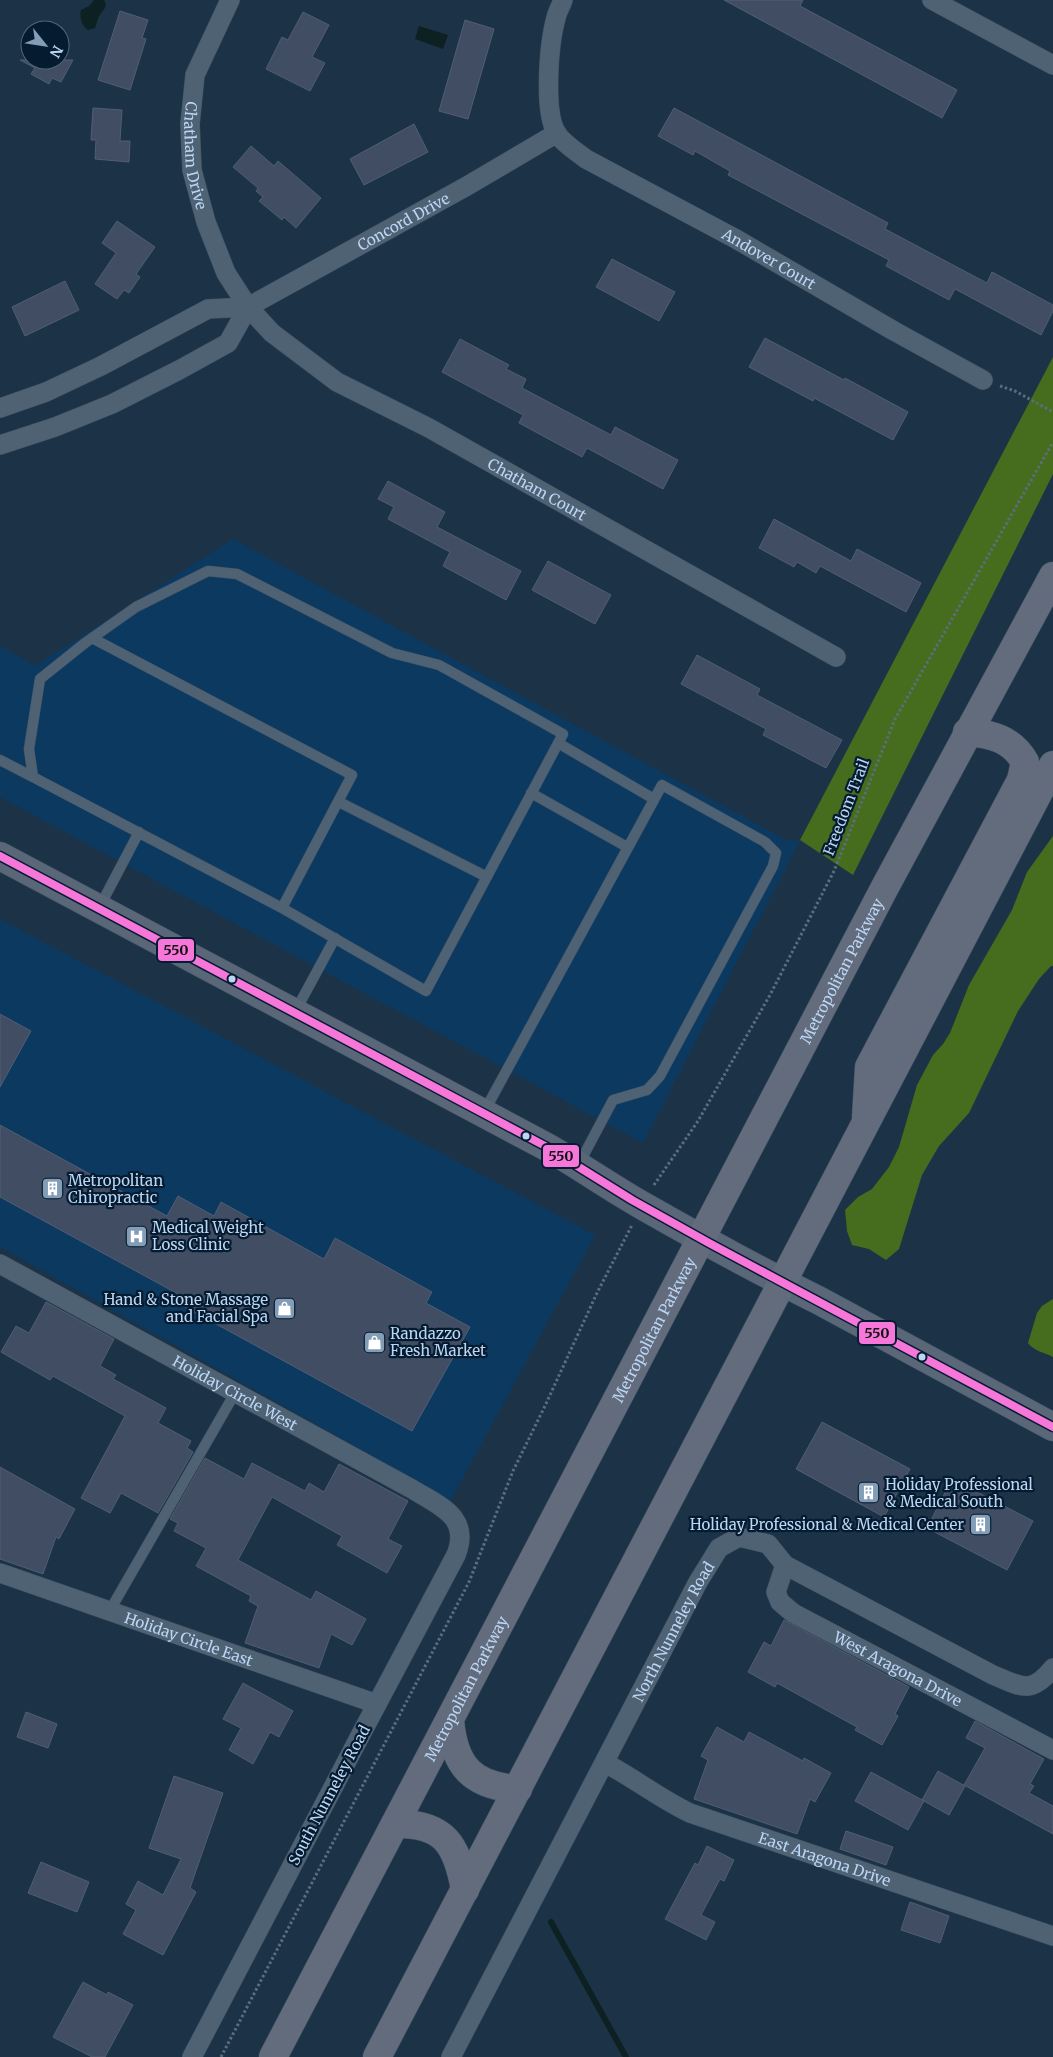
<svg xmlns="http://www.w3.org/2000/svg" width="1053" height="2057" viewBox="0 0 1053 2057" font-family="Merriweather,serif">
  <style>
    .built { fill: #0c3960 }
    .forest { fill: #466d1d }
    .water { fill: #0d2122 }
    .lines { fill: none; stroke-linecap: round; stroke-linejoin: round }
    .stream { stroke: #0d2122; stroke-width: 6 }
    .building { fill: #404d62; stroke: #505e73 }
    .service-casing { stroke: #3e5062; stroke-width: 11 }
    .minor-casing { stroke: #3e5062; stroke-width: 20 }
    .secondary-casing { stroke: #3e5062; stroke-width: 29 }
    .primary-casing { stroke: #3e5062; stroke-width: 29 }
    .path { stroke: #5c6d7d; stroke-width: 3; stroke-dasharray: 2.5 2.5; stroke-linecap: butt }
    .service { stroke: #4e6274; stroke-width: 10 }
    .minor { stroke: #4e6274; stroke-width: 19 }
    .secondary { stroke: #596778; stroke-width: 28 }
    .primary { stroke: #636c7d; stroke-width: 28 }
    .bus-1-casing { stroke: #051b30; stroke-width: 11 }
    .bus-1 { stroke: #f676d9; stroke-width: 8 }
    .bus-dot { fill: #bbd6f4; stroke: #051b30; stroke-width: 2 }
    .labels { text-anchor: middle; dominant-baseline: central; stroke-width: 4.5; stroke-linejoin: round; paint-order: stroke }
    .street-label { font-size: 15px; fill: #bbd6f4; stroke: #051b30 }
    .poi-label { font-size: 15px; fill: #bbd6f4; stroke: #051b30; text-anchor: start }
    .line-badge { stroke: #051b30; stroke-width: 2 }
    .pale-badge-label { font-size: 14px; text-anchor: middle; font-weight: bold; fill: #111 }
  </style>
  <rect width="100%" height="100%" fill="#1c3347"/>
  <!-- built -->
  <path class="built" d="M233,539l555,302 12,-1 -157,303 -643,-346v-151l35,20z
    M0,919l595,316 -144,265 -451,-253z"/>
  <!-- forest -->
  <path class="forest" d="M1053,357v117l-200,401 -53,-35z
    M1053,836v130h-2l-12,13 -21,32 -49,102 -30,33 -17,29 -23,74 -13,11 -17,-11 -17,-4 -5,-14 -2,-21 13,-13 14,-8 17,-22 10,-20 18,-62 16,-30 10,-11 7,-11 19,-48 43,-75 15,-38z
    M1053,1299v58c-9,-5 -18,-5 -25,-14l9,-30 5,-7z"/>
  <!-- water -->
  <path class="water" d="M94,0h10l2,4 -1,4 -6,8 -4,12 -7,2c-6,-3 -9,-14 -7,-20l8,-4z
    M419,26l29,9 -5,14 -28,-10z"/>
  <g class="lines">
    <!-- stream -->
    <path class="stream" d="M551,1922l75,135"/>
  </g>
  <!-- building -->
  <path class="building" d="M724,0h79l-3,6 157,84 -15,28z
    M120,11l28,9 -6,18 4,1 -16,51 -32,-10z
    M303,12l26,13 -17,32 13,6 -15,28 -44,-22 16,-32 6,3z
    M465,20l29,9 -26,90 -29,-8z
    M20,60h53l-12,22 -9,-4 -3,6 -18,-10 4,-6z
    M93,108l29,2 -2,31h10l-1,21 -34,-3 1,-19h-5z
    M674,108l214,115 -3,6 102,54 5,-11 61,33v6l-12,24 -86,-46 -6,11 -63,-34 3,-6 -161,-85 2,-4 -35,-20 -2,4 -35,-19z
    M414,124l14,28 -64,33 -14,-26z
    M251,146l23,20 4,-5 43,37 -25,30 -12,-11 -2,3 -23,-19 4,-4 -7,-6 2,-3 -25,-21z
    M117,221l38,26 -19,27 4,3 -11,16 -5,-3 -7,9 -22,-15 21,-31 -14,-10z
    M612,259l63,33 -16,29 -63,-34z
    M65,281l14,29 -54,26 -13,-29z
    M765,338l79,42 1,-2 63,34 -15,28 -79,-42 -1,3 -64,-34z
    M460,339l49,26 -3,4 20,10 -4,9 89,47 4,-8 63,33 -15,29 -76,-41 -5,9 -63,-34 4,-8 -81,-43z
    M388,481l57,31 -8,15 84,44 -15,29 -63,-34 7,-14 -62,-33 6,-12 -16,-8z
    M774,519l77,42 6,-12 64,34 -15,29 -86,-46 -4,7 -19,-11 -3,5 -35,-19z
    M548,561l63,34 -16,29 -63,-34z
    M697,655l63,34 -3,6 85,45 -16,28 -63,-33 3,-6 -85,-45z
    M0,1014l31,17 -31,56z
    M0,1125l167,91 11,-20 36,20 7,-14 103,57 11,-21 97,54 -6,11 44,24 -58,104 -238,-130 4,-7 -178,-97z
    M46,1302l68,37 -14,27 16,9 -3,4 53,29 -8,15 33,18 -4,7 6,4 -35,61 -37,-20 -11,20 -29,-15 44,-82 -72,-40 -3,4 -49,-28 15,-26 13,7z
    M822,1422l88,47 -26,48 -88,-48z
    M205,1458l39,21 8,-16 53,28 4,-8 15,9 15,-28 69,37 -20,38 14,7 -15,27 -50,-28 5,-9 -70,-39 -34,63 73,40 5,-9 50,28 -14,26 -21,-11 -12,34 -74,-25 13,-37 -9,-5 2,-5 -55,-30 10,-18 -32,-17 4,-8 -8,-4z
    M0,1467l75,42 -16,30 -3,-2 -13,37 -43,-15z
    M952,1479l81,42 -26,49 -80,-42z
    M784,1620l125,67 -14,27 3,2 -16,29 -27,-15 2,-3 -80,-44 -2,4 -27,-15 16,-30 7,4z
    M243,1683l50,28 -14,26 -9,-5 -17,32 -24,-14 12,-22 -18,-9z
    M26,1712l31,12 -9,24 -31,-11z
    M975,1721l69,38 -14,25 4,2 -5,7 24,13v28l-89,-49 21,-37 -19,-10z
    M717,1727l27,15 5,-10 54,29 1,-3 27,15 -16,29 -5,-3 -13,35 -103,-35 14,-39 -7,-4z
    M938,1771l27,15 -16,29 -27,-15z
    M871,1772l53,29 -16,29 -53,-29z
    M174,1776l49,17 -33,95 6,4 -33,63 -40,-21 13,-24 -10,-6 12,-23 25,14 18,-36 -32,-11z
    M846,1831l47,16 -7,18 -46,-16z
    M707,1846l27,14 -10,21 -4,-2 -19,36 14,7 -9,18 -41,-21 30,-56 3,2z
    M41,1862l48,20 -12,30 -49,-19z
    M910,1902l39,14 -9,27 -39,-13z
    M83,1982l24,13 1,-3 25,13 -28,52h-13l-39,-20z"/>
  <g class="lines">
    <defs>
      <path id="service" d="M208,571l29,3 155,79 47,12 124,69 -137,257 -144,-83 -249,-131 -4,-28 11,-70 45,-36 51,-36z
        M92,638l260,137 -70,133
        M558,743l96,56
        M0,760l33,17
        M531,793l96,54
        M339,802l148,75
        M99,908l40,-76
        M295,1012l40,-74
        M484,1112l178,-327 103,57 11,11 -3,13 -113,210 -13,14 -34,10 -34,64
        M109,1612l126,-219"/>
      <g id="minor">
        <path id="s1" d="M230,0l-35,75 -5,49 2,46 14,52 20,51 22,34 24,26 65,49 92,46 407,229"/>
        <path id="s2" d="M563,0c-2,6 -6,12 -7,18 -7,25 -13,94 1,116 7,10 20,18 29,25l150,80 158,92 89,49"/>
        <path d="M932,0l121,65"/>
        <path id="s3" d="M0,408l46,-16 55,-26 107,-57 40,-2 219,-121 90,-53"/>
        <path d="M0,445l55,-18 57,-23 67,-34 49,-27 20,-36"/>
        <path id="s4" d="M0,1264l412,225c28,17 59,28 44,66l-96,181 -168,321"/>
        <path id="s5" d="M785,1565l-9,27 4,10 13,11 260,137"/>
        <path id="s6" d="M0,1573l377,131"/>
        <path id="s7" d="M605,1763c29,15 55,36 85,50l363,123"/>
        <path id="s8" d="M451,2057l247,-475 21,-34 20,-11 29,7 17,21 208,110c29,12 38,20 60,-7"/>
      </g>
      <path id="secondary" d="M0,856c181,98 364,192 545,290 34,19 66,42 100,61 56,32 114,64 173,93l235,127"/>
      <g id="primary">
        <path d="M866,1117l3,-50 152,-287 4,-18c-13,-23 -33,-28 -58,-30"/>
        <path d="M450,1720c4,46 22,66 68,69"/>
        <path d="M395,1824c50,-1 62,21 70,66"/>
        <path id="s9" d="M273,2057l612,-1170 168,-311"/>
        <path d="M377,2057l676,-1292"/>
      </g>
    </defs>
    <!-- service casing -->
    <use href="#service" class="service-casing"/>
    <!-- minor casing -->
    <use href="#minor" class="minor-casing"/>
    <!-- secondary casing -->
    <use href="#secondary" class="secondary-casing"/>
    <!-- primary casing -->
    <use href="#primary" class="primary-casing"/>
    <!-- path -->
    <path class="path" d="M1000,386l15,5 38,21
      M654,1185l44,-64 72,-126 64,-124 61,-152 158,-277
      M221,2057l248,-475 44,-111 31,-63 53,-115 35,-68"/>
    <!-- service -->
    <use href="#service" class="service"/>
    <!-- minor -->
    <use href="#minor" class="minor"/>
    <!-- secondary -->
    <use href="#secondary" class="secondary"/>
    <!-- primary -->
    <use href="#primary" class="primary"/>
    <defs>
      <path id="bus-1" d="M0,856l545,290 87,54 77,43 344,184"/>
    </defs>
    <!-- bus-1 casing -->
    <use href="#bus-1" class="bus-1-casing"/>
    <!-- bus-1 -->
    <use href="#bus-1" class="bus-1"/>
  </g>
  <!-- icons -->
  <defs>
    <symbol id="building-square" viewBox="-11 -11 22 22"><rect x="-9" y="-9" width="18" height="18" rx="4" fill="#839db7" stroke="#051b30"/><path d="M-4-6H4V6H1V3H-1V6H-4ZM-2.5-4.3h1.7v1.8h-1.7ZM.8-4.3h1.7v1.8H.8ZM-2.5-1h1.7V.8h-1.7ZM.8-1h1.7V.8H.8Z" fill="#fff"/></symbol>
    <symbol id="hospital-square" viewBox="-11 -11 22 22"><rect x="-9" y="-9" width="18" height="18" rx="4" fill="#839db7" stroke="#051b30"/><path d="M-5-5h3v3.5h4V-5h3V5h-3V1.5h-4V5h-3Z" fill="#fff"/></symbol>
    <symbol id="shop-square" viewBox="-11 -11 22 22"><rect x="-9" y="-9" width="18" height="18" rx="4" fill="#839db7" stroke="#051b30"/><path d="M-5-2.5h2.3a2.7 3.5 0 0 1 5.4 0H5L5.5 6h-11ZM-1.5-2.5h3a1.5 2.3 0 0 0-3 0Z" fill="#fff"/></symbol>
  </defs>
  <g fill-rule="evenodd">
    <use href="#building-square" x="40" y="1176" width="25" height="25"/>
    <use href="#hospital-square" x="124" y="1224" width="25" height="25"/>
    <use href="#shop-square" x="272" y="1296" width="25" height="25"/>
    <use href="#shop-square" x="362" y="1330" width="25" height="25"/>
    <use href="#building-square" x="856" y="1480" width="25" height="25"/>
    <use href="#building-square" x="968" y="1512" width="25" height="25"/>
  </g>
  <!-- markers -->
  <g class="bus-dot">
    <circle cx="232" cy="979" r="4.5"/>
    <circle cx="526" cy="1136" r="4.5"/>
    <circle cx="922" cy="1357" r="4.5"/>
  </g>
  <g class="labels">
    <!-- street labels -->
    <g class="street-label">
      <text stroke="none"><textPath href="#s1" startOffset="164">Chatham Drive</textPath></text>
      <text stroke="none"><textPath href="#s3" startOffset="448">Concord Drive</textPath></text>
      <text stroke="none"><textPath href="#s2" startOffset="384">Andover Court</textPath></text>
      <text stroke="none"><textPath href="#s1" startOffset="671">Chatham Court</textPath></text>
      <text transform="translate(846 807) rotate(-69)">Freedom Trail</text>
      <text stroke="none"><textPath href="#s9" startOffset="1226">Metropolitan Parkway</textPath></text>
      <text stroke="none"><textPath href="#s9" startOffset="821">Metropolitan Parkway</textPath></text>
      <text stroke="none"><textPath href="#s4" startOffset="268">Holiday Circle West</textPath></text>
      <text stroke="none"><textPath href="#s8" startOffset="480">North Nunneley Road</textPath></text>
      <text stroke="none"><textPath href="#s6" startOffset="200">Holiday Circle East</textPath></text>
      <text stroke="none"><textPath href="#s5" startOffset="175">West Aragona Drive</textPath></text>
      <text stroke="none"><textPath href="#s9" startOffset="416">Metropolitan Parkway</textPath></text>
      <text transform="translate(329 1795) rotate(-62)">South Nunneley Road</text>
      <text stroke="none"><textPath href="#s7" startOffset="241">East Aragona Drive</textPath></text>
    </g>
    <!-- poi labels -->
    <g class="poi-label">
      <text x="68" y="1180">Metropolitan<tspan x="68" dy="17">Chiropractic</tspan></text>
      <text x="152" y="1227">Medical Weight<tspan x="152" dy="17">Loss Clinic</tspan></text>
      <text x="268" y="1299" text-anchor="end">Hand &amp; Stone Massage<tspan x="268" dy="17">and Facial Spa</tspan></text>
      <text x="390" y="1333">Randazzo<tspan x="390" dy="17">Fresh Market</tspan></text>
      <text x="885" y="1484">Holiday Professional<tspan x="885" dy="17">&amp; Medical South</tspan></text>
      <text x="964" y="1524" text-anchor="end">Holiday Professional &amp; Medical Center</text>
    </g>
  </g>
  <g class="line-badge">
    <rect x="157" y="938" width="38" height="24" rx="5" fill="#f676d9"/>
    <rect x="542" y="1144" width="38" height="24" rx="5" fill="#f676d9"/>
    <rect x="858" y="1321" width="38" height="24" rx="5" fill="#f676d9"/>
  </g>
  <g class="pale-badge-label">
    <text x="176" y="955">550</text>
    <text x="561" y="1161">550</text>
    <text x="877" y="1338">550</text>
  </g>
  <!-- north arrow -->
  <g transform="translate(45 45) rotate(120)"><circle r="24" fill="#051b30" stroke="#4e667e"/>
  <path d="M0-4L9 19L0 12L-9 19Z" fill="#839db7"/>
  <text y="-8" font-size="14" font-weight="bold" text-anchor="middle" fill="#bbd6f4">N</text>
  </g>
</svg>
